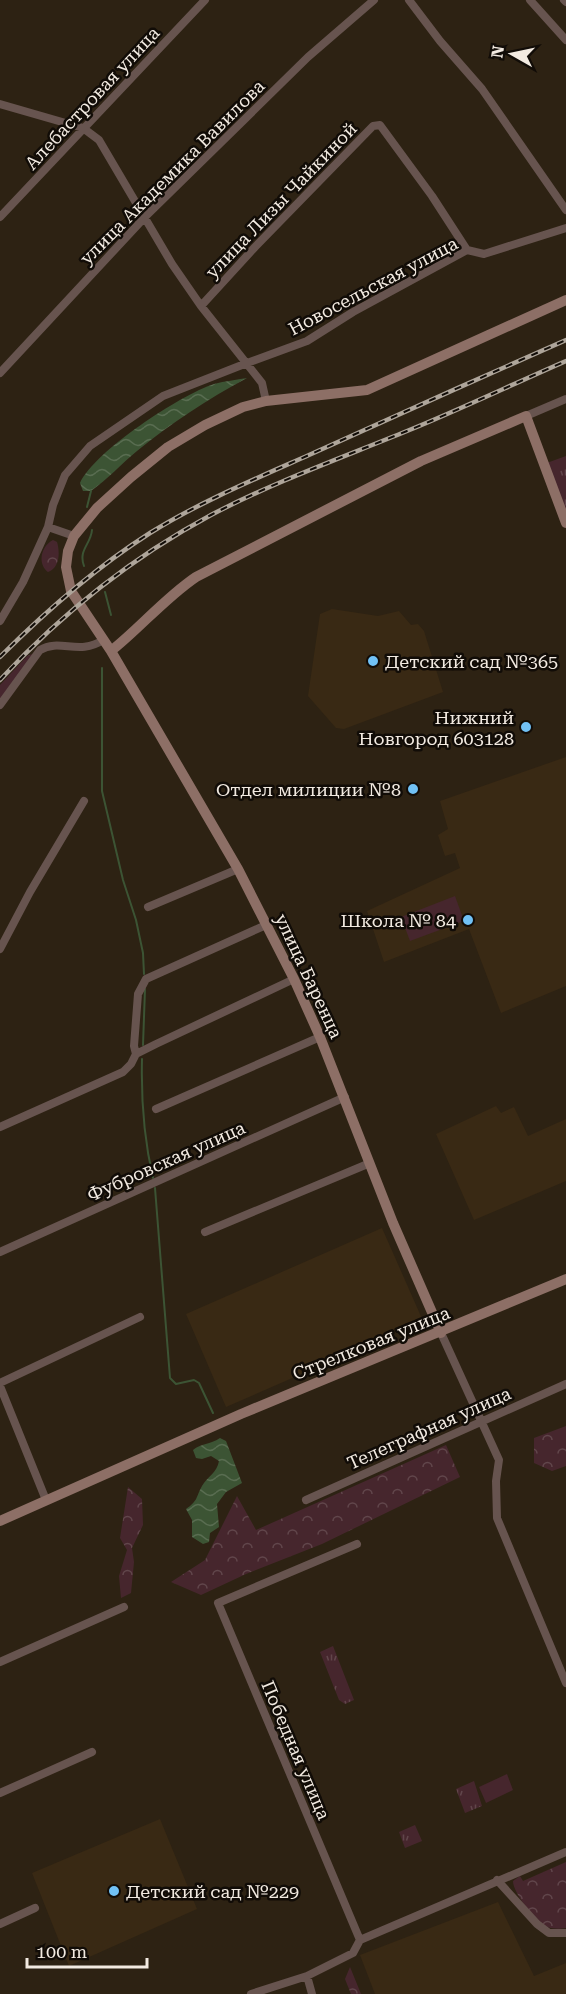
<svg xmlns="http://www.w3.org/2000/svg" width="566" height="1994" viewBox="0 0 566 1994" font-family="'Roboto Serif',serif">
  <style>
    .built { fill: #392914 }
    .grass { fill: url(#grass-tufts) }
    .forest { fill: url(#forest-crowns) }
    .pitch { fill: #46262d }
    .water { fill: url(#water-waves) }
    .lines { fill: none; stroke-linecap: round; stroke-linejoin: round }
    .stream { stroke: #3c5434; stroke-width: 2 }
    .street { stroke: #67544f; stroke-width: 8 }
    .secondary { stroke: #8d6f66; stroke-width: 10 }
    .rail-casing { stroke: #aea59a; stroke-width: 4.5 }
    .rail { stroke: #110c07; stroke-width: 2; stroke-dasharray: 7; stroke-linecap: butt }
    .poi-dot { fill: #71c1f5; stroke: #110c07; stroke-width: 2 }
    .labels { text-anchor: middle; dominant-baseline: central; stroke-width: 5; stroke-linejoin: round; paint-order: stroke }
    .street-label { font-size: 18px; fill: #f2eae1; stroke: #110c07 }
    .poi-label { font-size: 18px; fill: #f2eae1; stroke: #110c07; text-anchor: end }
  </style>
  <defs>
    <pattern id="grass-tufts" width="24" height="20" patternUnits="userSpaceOnUse" patternTransform="scale(1.5)"><rect width="24" height="20" fill="#46262d"/><path d="M3 7l-1-3M5 7V3M7 7l1-3M15 17l-1-3M17 17v-4M19 17l1-3" fill="none" stroke="#61464b"/></pattern>
    <pattern id="forest-crowns" width="20" height="18" patternUnits="userSpaceOnUse" patternTransform="scale(1.5)"><rect width="20" height="18" fill="#46262d"/><path d="M2 6a3 3 0 1 1 6 0M12 15a3 3 0 1 1 6 0" fill="none" stroke="#61464b"/></pattern>
    <pattern id="water-waves" width="16" height="10" patternUnits="userSpaceOnUse" patternTransform="scale(1.5)"><rect width="16" height="10" fill="#3c5434"/><path d="M0 5q4-4 8 0t8 0" fill="none" stroke="#596d51"/></pattern>
  </defs>
  <rect width="100%" height="100%" fill="#2d2213"/>
  <!-- built -->
  <path class="built" d="M332,609l46,7 21,-5 12,14 7,-1 6,7 19,61 -99,37 -8,-1 -28,-32 12,-82z
    M566,757v229l-65,27 -32,-84 -85,33 -17,-51 93,-43 -5,-15 -10,3 -7,-21 10,-6 -8,-28z
    M496,1106l5,7 13,-6 14,29 38,-17v62l-92,39 -38,-86z
    M382,1228l41,93 -197,86 -40,-93z
    M160,1819l37,90 -128,57 -37,-93z
    M498,1902l36,74 32,-13v31h-191l-15,-39z"/>
  <!-- grass -->
  <path class="grass" d="M566,456v67l-22,-59z
    M35,653l-35,47v-15l27,-29z
    M333,1646l21,54 -9,4 -6,-4 -19,-48z
    M474,1781l8,25 -17,7 -9,-24z
    M415,1825l7,16 -17,7 -6,-16z"/>
  <!-- forest -->
  <path class="forest" d="M53,540l4,2c3,10 3,26 -9,30 -11,-8 -7,-26 5,-32z
    M566,1426v40l-14,5 -18,-8v-25z
    M446,1445l14,32 -138,67 -76,30 -45,21 -30,-13 34,-22 32,-64 19,34z
    M128,1487l14,12 1,26 -11,23 2,14 -3,31 -10,5 -2,-22 8,-26 -7,-12z
    M566,1862v66c-6,1 -13,1 -19,-1 -11,-5 -34,-34 -34,-46l7,-5 3,5z
    M350,1967l11,27h-10l-6,-15z"/>
  <!-- pitch -->
  <path class="pitch" d="M455,896l9,25 -54,20 -9,-24z
    M507,1774l6,16 -27,13 -7,-16z"/>
  <!-- water -->
  <path class="water" d="M247,378c-39,21 -76,45 -110,73 -16,13 -29,28 -46,40h-8l-3,-8c15,-32 100,-88 134,-99 11,-3 22,-4 33,-6z
    M220,1438l6,3 16,42 -16,9 -9,12 2,23 -9,6 -1,9 -6,2 -11,-7v-17l-6,-11c12,-8 10,-12 16,-23 6,-10 15,-13 17,-25l-8,-5 -9,3 -6,-1 -3,-8c8,-7 17,-5 27,-12z"/>
  <g class="lines">
    <!-- stream -->
    <path class="stream" d="M87,507l4,-16
      M84,566c-6,-16 7,-22 8,-36
      M105,592l6,23
      M102,668v123l21,89 13,40 7,33 1,21
      M143,1045l2,-56
      M142,1059c-1,40 2,80 11,119
      M155,1188l15,190 6,6 18,-4 5,3 14,30"/>
    <!-- street -->
    <path class="street" d="M409,0l31,41 42,48 84,121
      M530,0l36,40
      M564,0l2,2
      M0,104l83,24 16,12 73,124 29,42 61,77 4,18
      M0,217l205,-217
      M201,306l54,-59 118,-121 7,-1 52,71 35,54
      M0,373l145,-156 163,-160 66,-57
      M526,416l40,-17
      M48,527l26,9
      M0,621l23,-39 25,-55 5,-22 12,-30 25,-29 73,-50 84,-33 60,-22 46,-29 114,-62 17,4 82,-26
      M0,705l40,-55c20,-12 39,6 63,-10
      M148,907l90,-38
      M0,949l30,-57 54,-91
      M136,1054l-2,-8 4,-52 8,-15 120,-54
      M156,1109l164,-72
      M0,1127l123,-55 8,-8 5,-10 20,-10 138,-65
      M205,1232l165,-69
      M0,1252l345,-155
      M441,1333l58,127 -3,21 1,37 69,165
      M0,1383l140,-66
      M0,1386l46,114
      M306,1500l260,-116
      M357,1544l-139,59 142,337
      M0,1662l124,-55
      M0,1793l92,-41
      M497,1880l40,44 12,9h17
      M0,1924l35,-16
      M251,1994l56,-18
      M312,1994l-5,-18 46,-23 7,-13 206,-88"/>
    <!-- secondary -->
    <path class="secondary" d="M111,651c29,-23 54,-53 85,-74l225,-116 105,-45 40,107
      M441,1333l-48,-110 -73,-186 -26,-58 -56,-110 -127,-218 -40,-60 -5,-24 2,-16 6,-15 23,-28 34,-31 37,-30 37,-22 38,-18 23,-6 101,-11 199,-90
      M0,1521l241,-107 325,-135"/>
    <defs>
      <path id="rail" d="M0,657c46,-46 95,-89 150,-124 50,-31 105,-54 159,-78 86,-39 171,-77 257,-115
        M0,680c61,-66 131,-122 211,-165 63,-33 130,-57 196,-84 54,-22 106,-47 159,-70"/>
    </defs>
    <!-- rail casing -->
    <use href="#rail" class="rail-casing"/>
    <!-- rail -->
    <use href="#rail" class="rail"/>
  </g>
  <!-- markers -->
  <g class="poi-dot">
    <circle cx="373" cy="661" r="6"/>
    <circle cx="526" cy="727" r="6"/>
    <circle cx="413" cy="789" r="6"/>
    <circle cx="468" cy="920" r="6"/>
    <circle cx="114" cy="1891" r="6"/>
  </g>
  <g class="labels">
    <!-- street labels -->
    <g class="street-label">
      <text transform="translate(92 98) rotate(-47)">Алебастровая улица</text>
      <text transform="translate(172 172) rotate(-45)">улица Академика Вавилова</text>
      <text transform="translate(281 200) rotate(-46)">улица Лизы Чайкиной</text>
      <text transform="translate(373 286) rotate(-28)">Новосельская улица</text>
      <text transform="translate(309 976) rotate(65)">улица Баренца</text>
      <text transform="translate(166 1161) rotate(-24)">Фубровская улица</text>
      <text transform="translate(371 1343) rotate(-22)">Стрелковая улица</text>
      <text transform="translate(429 1428) rotate(-24)">Телеграфная улица</text>
      <text transform="translate(296 1750) rotate(67)">Победная улица</text>
    </g>
    <!-- poi labels -->
    <g class="poi-label">
      <text x="385" y="661" text-anchor="start">Детский сад №365</text>
      <text x="514" y="717">Нижний<tspan x="514" dy="21">Новгород 603128</tspan></text>
      <text x="401" y="789">Отдел милиции №8</text>
      <text x="456" y="920">Школа № 84</text>
      <text x="126" y="1891" text-anchor="start">Детский сад №229</text>
    </g>
  </g>
  <!-- north arrow -->
  <g transform="translate(512 54) rotate(279)" stroke="#110c07" stroke-width="4.5" paint-order="stroke">
  <path d="M0-4.5L10 22L0 15L-10 22Z" fill="#f2eae1"/>
  <text y="-9" font-size="16" font-weight="bold" text-anchor="middle" fill="#f2eae1">N</text>
  </g>
  <!-- scale -->
  <path d="M27 1958v9h120v-9" fill="none" stroke="#f2eae1" stroke-width="3"/>
  <text x="36" y="1958" font-size="18" fill="#f2eae1" stroke="#110c07" stroke-width="4.5" paint-order="stroke">100 m</text>
</svg>
